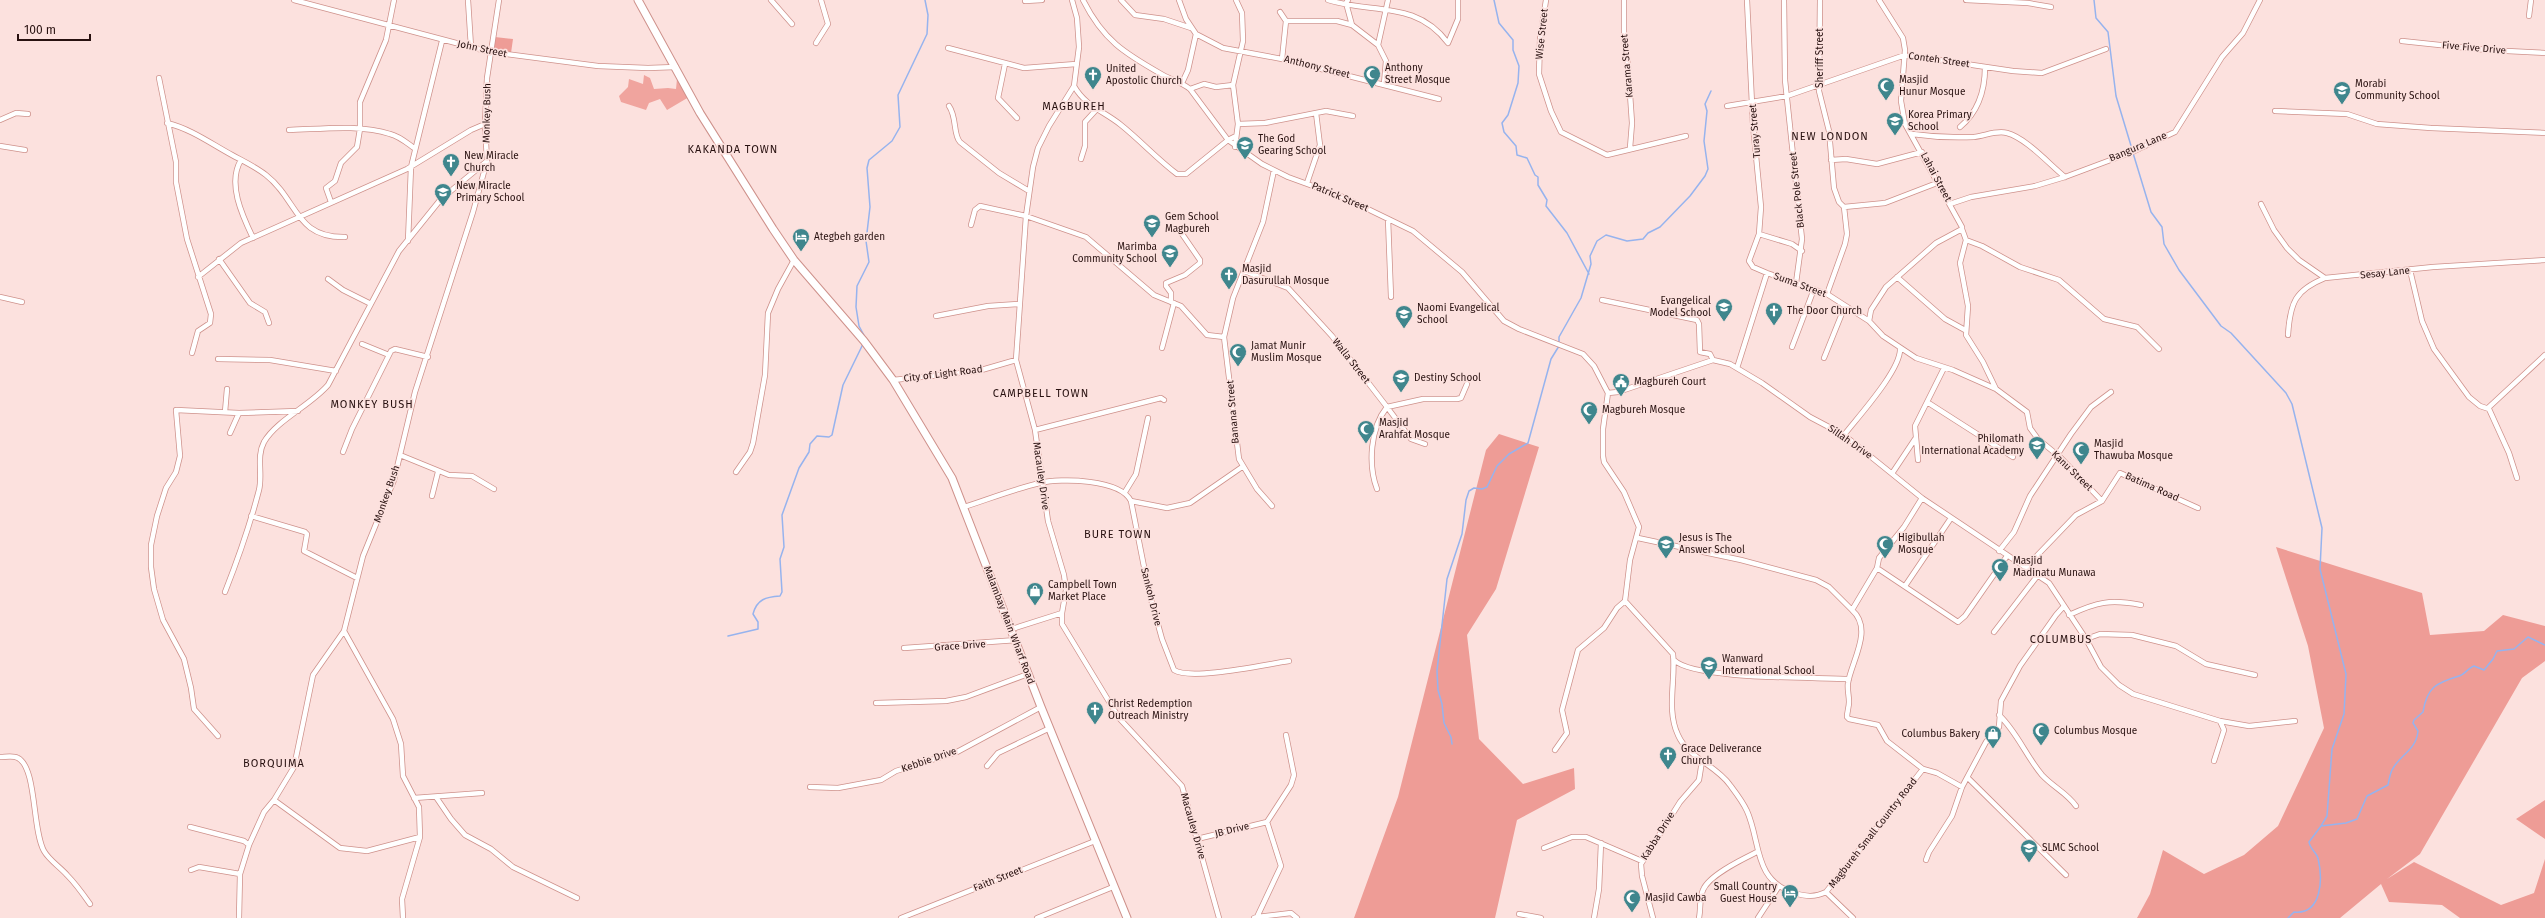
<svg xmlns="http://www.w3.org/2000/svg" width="2545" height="918" viewBox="0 0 2545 918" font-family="'Fira Sans',sans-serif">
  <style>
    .green { fill: #ee9c96 }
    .forest { fill: #f0a49e }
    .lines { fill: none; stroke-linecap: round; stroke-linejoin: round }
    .stream { stroke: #96b3ee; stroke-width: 1.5 }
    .street-casing { stroke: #ce918b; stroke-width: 6 }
    .secondary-casing { stroke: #ce918b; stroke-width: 9 }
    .street { stroke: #fff; stroke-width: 4.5 }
    .secondary { stroke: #fff; stroke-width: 7 }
    .labels { text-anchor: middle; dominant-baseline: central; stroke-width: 3.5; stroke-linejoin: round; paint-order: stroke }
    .street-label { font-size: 10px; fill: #281110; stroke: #fce1de }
    .poi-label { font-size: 10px; fill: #281110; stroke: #fce1de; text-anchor: start }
    .neighbourhood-label { font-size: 11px; letter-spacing: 1px; fill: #281110; stroke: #fce1de }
  </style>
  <rect width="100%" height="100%" fill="#fce1de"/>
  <!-- green -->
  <path class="green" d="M495,37l18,2 -2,14 -17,-3z
    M1499,434l40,13 -43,142 -29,46 12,104 44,45 51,-16 1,21 -58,31 -22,98h-141l44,-121 88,-347z
    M2276,547l146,46 8,42 54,-4 19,-16 42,11v35l-23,17 -102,176 -33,25 27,-17 87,43 33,-12 11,-34v59h-85l-18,-13 -53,-3 -8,-18 -41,34h-203l13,-24 13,-44 41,24 40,-19 34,-29 46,-98 -16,-82z
    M2545,800v39l-29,-20z"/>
  <!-- forest -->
  <path class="forest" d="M644,75l6,3 4,11 14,-1 8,1 1,-10 12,18 -22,13 -7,-11 -11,4 -3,7 -25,-8 -2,-6 9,-9 1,-8 14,5z"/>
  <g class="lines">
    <!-- stream -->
    <path class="stream" d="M1494,0l5,23 14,17v10l6,16 -1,17 -10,32 -6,8 2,9 12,14 1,9 10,3 8,17 3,2v8l9,15 -1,6 21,27 22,41
      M2094,0l2,18 12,14 8,64 16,53
      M2133,153l18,59 11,15 2,17 15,26 42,56 10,7 55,60 6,11 30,124 -2,41 26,105 -2,40 -12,35 -5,67 -6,10
      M866,339l-7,-13 -3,-19 1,-21 12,-24 -3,-21 4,-34 -3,-39 2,-8 23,-19 8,-14 -2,-32 29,-61 1,-19 -3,-15
      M728,636l30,-7v-7l-5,-8c4,-15 13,-17 27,-18l2,-4 -2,-33 4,-12 -2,-32 17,-47 10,-16 1,-8 7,-8 12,1 3,-2 11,-50 20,-41
      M1452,744l-1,-7 -7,-14 -2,-19 -4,-14 -1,-19 10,-92 15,-45 4,-34 3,-9 5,-3 8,1 5,-2 10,-21 12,-12 19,-11 23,-84 8,-13v-9l22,-39 10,-34 -1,-8 7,-15 9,-6 21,6 16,-2 5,-6 12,-6 30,-31 15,-20 3,-7 -4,-28 3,-30 -2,-7 6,-13
      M2288,918l6,-6c28,3 29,-33 24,-54 -2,-6 -8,-9 -9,-16l12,-16 25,-3 11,-4 10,-23 21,-11c1,-5 2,-11 4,-15 8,-16 24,-19 26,-39l-5,-8 1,-3 9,-8c4,-25 13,-29 36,-36 5,-1 9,-8 15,-10l10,4 9,-11 4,-8 17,-2 14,-12 17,8"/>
    <defs>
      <path id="street" d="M294,0l196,52 108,14 50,2 28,-1
        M468,0l3,47
        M771,0l21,24
        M1072,0l5,18 2,29 -5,39 -25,40 -11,22 -5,19 -7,49 -10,144 19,70 13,91 16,54 2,15 -4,23v11l57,94 63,68 37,132
        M1121,0l14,15 29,4 27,9
        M1179,0l7,19 10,15 27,14 59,11 157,40
        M1328,0c44,14 88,0 120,43l10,-24v-19
        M1348,0l-2,3 6,22 26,20
        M1546,0l-6,39 -1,35 12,37 10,21 46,23 79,-19
        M1624,0v37l4,28 4,58 -2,25
        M1747,0l6,125 8,82 -2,27 -10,27 4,6 14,6 60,21 42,27 14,15 33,22 37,12 43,19 31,23 3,16 8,11 23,19 41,43
        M1784,0l1,80 17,159 -6,44
        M1820,0l-1,91 10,40 5,57 5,14 5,5
        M1966,0l62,3 23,4
        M1025,1l17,-1
        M1280,12l6,9h51l15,4
        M2529,16l2,-16
        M2402,41l85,9 58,3
        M816,43l12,-19 -7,-24
        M948,48l76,20 52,-4
        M1282,59l4,-38
        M1005,64l-7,34 19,20
        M159,78l17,84v20l11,57 24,75 -1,9 -12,8 -6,22
        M1182,83l6,-13 8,-36
        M1384,84l2,-23 -8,-16 10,-45
        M1074,86c12,21 30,25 47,39 20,16 36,34 56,49h9l42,-34 -38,-51c-9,-7 -18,-9 -27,-14 -39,-22 -60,-35 -80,-75
        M1190,89l14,-5 12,3 17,-2
        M949,106c8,11 4,29 11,36l39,31 30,18
        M1727,106l60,-10 118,-41 108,16 29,2 64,-24
        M2275,111l72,3 30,10 54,4 114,5
        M0,120l16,-7 12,1
        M167,123c24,6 43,20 65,32 11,6 24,12 34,20 32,25 29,63 79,62
        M1238,124l27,-1 61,-12 27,5
        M1960,127c18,-15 25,-37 25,-60
        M289,130c33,-1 70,-6 101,4 9,2 17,9 24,14
        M1912,134c21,3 41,4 62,3 11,-1 22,-7 33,-4 19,5 42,31 58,44
        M1236,136l-8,4 34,24 26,13 55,20 70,34 49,41 42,49 15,8 64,25 11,12 14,27
        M0,146l25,4
        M1235,147l3,-23 -5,-39 10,-44 -1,-28 -6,-13
        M1081,159l4,-13v-24l11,-12
        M241,160c-14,23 1,55 12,78
        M1831,160l15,-1 31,5 45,-12
        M1307,183l13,-38 -4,-32
        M331,202l-5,-14 9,-7 6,-18 16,-16 3,-18v-27l26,-62 8,-40
        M1950,204l21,-7 64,-11 30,-9 67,-25 43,-20 47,-75 21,-24 17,-33
        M2261,204l13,26 13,18 12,12 26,18 108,-11 112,-7
        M1844,207l41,-4 52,-20
        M1388,219l3,78
        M971,225l4,-15 5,-4 46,10 60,21 68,58 27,11 26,29 17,2
        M1962,229l4,11 -6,23 8,43 -2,29 17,27 13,27
        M1759,234l33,10 10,7
        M1966,240l16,6 38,21 39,13 45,39 33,8 22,22
        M408,241l3,-74 31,-126
        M219,259l31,44 15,9 4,11
        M2410,270l12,51 12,28 35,48 11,9 9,3 20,44 8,25
        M1244,271l44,17 44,48 55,71c-17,21 -19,58 -10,82
        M198,277l43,-34 166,-74 64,-39 14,-6
        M1897,277l48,42 20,11
        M328,279l15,11 28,14
        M1827,294l18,-50 2,-10 -3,-27
        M0,297l22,5
        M1602,300l95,20 2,4 1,28 10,2 3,6
        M1171,302v-9l-5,-7v-3l19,-8 15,-12v-3l-20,-29
        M936,316l52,-10 30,-2
        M1869,321l2,-11 15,-23 50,-44 26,-14v-2l-57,-103 -4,-23 4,-51 -2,-12 -24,-38
        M2288,335c2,-32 7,-45 37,-57
        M362,344l27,11
        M1792,347l22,-58
        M1162,348l12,-45
        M1824,358l21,-52
        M218,359l52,1 66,11
        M1737,368l30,-95
        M1944,368l-17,34 86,55
        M893,380l85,-9 38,-11
        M1608,393l-5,36v27l1,6 20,30 15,35 -9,33 -5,41 48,53c3,25 -7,56 5,81 10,23 38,30 52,50 6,8 13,17 17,26 14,31 6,69 47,82 13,4 21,4 32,-1l97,-123 14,4 25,14 24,-45 13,-15 2,-26 19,-35 36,-51 8,-9
        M1608,393l10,-1 95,-32 17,4 32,19 48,34 34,18 78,63 127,85 37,56 15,28 18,18 14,9 87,27 4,9 -10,31
        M2488,408l57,-53
        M225,412l2,-23
        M1035,430l126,-32 3,2
        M230,433l9,-20
        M1844,435c13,-17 58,-66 56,-87
        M1425,444l-14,-5 -24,-32 36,-8h34l4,-1 6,-14
        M343,452l9,-23 39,-78 4,-2 33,8
        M400,455l49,20 23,1 22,13
        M1918,460l-3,-34 12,-24
        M736,472l14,-20 3,-9 12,-68 3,-62 10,-24 16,-29
        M1893,472l22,-33
        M1125,492l11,-18 12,-56
        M432,496l6,-24
        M1922,498l-18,29 -25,31 -2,10 -25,42c22,19 -1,52 -4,73 -1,6 1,12 1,19 0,5 -2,10 -2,15l2,2 29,6 9,16 36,28
        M1131,501l36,7 23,-5 52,-36
        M1272,506l-15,-17 -18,-30 -15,-122 9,-39 30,-76 11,-52
        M964,507c25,-8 50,-18 76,-24 21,-5 80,-4 91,18l18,91 13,47 12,31c17,11 93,-6 115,-9
        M251,516l54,16 2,2 -3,17 53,27
        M1638,538l103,22 75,20 13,7 23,23
        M1999,551l15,-19 16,-36 41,-62 20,-27 20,-15
        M2026,567l50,-52 26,-14 18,-28 78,35
        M1877,568l81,54 7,-6 42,-60
        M1905,586l46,-68
        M225,592c13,-33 25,-67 34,-102 4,-16 -3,-33 5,-48 13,-22 47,-37 64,-57l71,-134 42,-52 46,-38
        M2069,615c28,-13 41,-16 72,-10
        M1012,629l50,-16
        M344,631l49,88 8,25 2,32 16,31 1,30 -18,62 1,19
        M1994,632l44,-57
        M2086,639l14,-5 32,1 44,11 30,18 49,11
        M904,648l113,-8
        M1674,660c20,20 142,17 175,19
        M876,703l70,-2 20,-4 62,-23
        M1999,715c18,17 27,41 43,60 11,12 25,18 34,31
        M2220,721l29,5 46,-5
        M218,736l-24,-27 -3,-21 -7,-29 -21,-39 -9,-31 -3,-22v-22l6,-29 9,-28 10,-16 4,-16 -4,-46 63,3 59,-2
        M1555,750l12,-17 -5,-23 16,-60 26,-22 13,-20 8,-7
        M0,757c6,0 13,-2 18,1 19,10 14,72 26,93 5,9 16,16 23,24 9,9 16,19 23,29
        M987,766l11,-13 52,-25
        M1968,778l98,97
        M810,787l28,1 43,-8 15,-9 61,-19 84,-45
        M436,797l15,22 14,16 26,14 22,18 64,31
        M414,798l68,-5
        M274,800l66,48 27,3 53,-14
        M190,827l54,14 5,4
        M1197,839l70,-17
        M1544,848l28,-11h14l56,24
        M1926,860l3,-8 23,-36 10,-29
        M191,870l8,-3 41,7
        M1826,892l27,26
        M1519,914l22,4
        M1257,917l34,-4 6,5
        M239,918l1,-44 9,-29 15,-33 10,-12 20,-33 19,-92 31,-44 19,-75 31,-76 21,-88 58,-180 14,-51 -2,-37 2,-46 12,-78
        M901,918l194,-77
        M1037,918l76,-31
        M1254,918l3,-1 24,-51 -14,-44 24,-37 3,-10 -8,-40
        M1594,918l5,-29 2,-46
        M1653,918l-11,-42 -1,-12 39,-62 19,-22 3,-19
        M1699,918c2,-9 0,-19 4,-28 6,-15 40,-31 54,-38
        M1758,918l21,-32"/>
      <path id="secondary" d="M638,0l62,113 73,116 21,31 70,81 29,39 59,98 89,229 86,211"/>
    </defs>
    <!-- street casing -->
    <use href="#street" class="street-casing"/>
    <!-- secondary casing -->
    <use href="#secondary" class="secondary-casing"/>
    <!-- street -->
    <use href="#street" class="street"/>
    <!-- secondary -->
    <use href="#secondary" class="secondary"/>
  </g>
  <!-- icons -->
  <defs>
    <symbol id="mosque-pin" viewBox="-11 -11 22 30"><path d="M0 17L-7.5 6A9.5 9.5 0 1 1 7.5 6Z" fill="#3f868d" stroke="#fce1de"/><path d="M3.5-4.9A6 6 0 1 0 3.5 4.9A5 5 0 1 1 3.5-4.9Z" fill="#fff"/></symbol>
    <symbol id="church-pin" viewBox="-11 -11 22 30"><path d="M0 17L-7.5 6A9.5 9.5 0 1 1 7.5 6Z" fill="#3f868d" stroke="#fce1de"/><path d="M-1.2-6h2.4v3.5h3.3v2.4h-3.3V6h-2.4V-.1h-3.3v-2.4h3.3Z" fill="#fff"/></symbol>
    <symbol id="school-pin" viewBox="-11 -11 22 30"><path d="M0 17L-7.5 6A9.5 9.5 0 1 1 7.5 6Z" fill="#3f868d" stroke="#fce1de"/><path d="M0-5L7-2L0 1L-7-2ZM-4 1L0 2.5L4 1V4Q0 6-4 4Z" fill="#fff"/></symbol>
    <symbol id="hotel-pin" viewBox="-11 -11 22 30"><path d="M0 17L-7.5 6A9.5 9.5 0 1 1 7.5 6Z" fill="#3f868d" stroke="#fce1de"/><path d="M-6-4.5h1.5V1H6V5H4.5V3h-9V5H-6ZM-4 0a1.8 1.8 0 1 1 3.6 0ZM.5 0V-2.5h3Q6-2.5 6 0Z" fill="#fff"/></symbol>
    <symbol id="civic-pin" viewBox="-11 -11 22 30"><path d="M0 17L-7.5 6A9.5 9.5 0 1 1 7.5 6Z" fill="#3f868d" stroke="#fce1de"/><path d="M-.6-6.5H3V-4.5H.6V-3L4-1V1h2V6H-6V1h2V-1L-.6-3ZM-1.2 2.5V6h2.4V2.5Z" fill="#fff"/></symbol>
    <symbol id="shop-pin" viewBox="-11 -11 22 30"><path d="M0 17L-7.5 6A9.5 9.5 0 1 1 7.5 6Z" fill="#3f868d" stroke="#fce1de"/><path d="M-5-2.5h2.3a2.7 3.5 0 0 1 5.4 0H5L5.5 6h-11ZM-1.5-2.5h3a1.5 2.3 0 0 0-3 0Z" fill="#fff"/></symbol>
  </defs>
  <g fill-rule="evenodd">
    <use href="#mosque-pin" x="1362" y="64" width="20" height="27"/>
    <use href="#church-pin" x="1083" y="65" width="20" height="27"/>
    <use href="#mosque-pin" x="1876" y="76" width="20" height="27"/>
    <use href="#school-pin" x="2332" y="80" width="20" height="27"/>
    <use href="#school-pin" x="1885" y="111" width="20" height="27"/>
    <use href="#school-pin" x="1235" y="135" width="20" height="27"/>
    <use href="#church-pin" x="441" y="152" width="20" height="27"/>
    <use href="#school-pin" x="433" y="182" width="20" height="27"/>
    <use href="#school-pin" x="1142" y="213" width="20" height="27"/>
    <use href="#hotel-pin" x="791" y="227" width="20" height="27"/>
    <use href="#school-pin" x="1160" y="243" width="20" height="27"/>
    <use href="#church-pin" x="1219" y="265" width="20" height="27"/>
    <use href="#school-pin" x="1714" y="297" width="20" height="27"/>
    <use href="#church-pin" x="1764" y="301" width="20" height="27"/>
    <use href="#school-pin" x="1394" y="304" width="20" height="27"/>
    <use href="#mosque-pin" x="1228" y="342" width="20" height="27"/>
    <use href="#school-pin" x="1391" y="368" width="20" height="27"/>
    <use href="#civic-pin" x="1611" y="372" width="20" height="27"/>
    <use href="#mosque-pin" x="1579" y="400" width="20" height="27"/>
    <use href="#mosque-pin" x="1356" y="419" width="20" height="27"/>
    <use href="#school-pin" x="2027" y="435" width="20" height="27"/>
    <use href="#mosque-pin" x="2071" y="440" width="20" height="27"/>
    <use href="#school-pin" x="1656" y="534" width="20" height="27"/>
    <use href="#mosque-pin" x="1875" y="534" width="20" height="27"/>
    <use href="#mosque-pin" x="1990" y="557" width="20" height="27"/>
    <use href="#shop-pin" x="1025" y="581" width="20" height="27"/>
    <use href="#school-pin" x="1699" y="655" width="20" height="27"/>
    <use href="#church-pin" x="1085" y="700" width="20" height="27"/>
    <use href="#mosque-pin" x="2031" y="721" width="20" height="27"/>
    <use href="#shop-pin" x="1983" y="724" width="20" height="27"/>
    <use href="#church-pin" x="1658" y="745" width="20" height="27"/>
    <use href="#school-pin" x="2019" y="838" width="20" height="27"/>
    <use href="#hotel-pin" x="1780" y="883" width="20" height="27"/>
    <use href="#mosque-pin" x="1622" y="888" width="20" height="27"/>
  </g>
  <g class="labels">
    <!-- street labels -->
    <g class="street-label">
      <text transform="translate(1542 34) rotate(-84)">Wise Street</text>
      <text transform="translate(2474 48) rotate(5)">Five Five Drive</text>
      <text transform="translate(482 49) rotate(12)">John Street</text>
      <text transform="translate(1820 58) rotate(-90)">Sheriff Street</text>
      <text transform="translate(1939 60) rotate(8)">Conteh Street</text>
      <text transform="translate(1627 66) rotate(-95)">Karama Street</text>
      <text transform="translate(1317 67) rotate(14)">Anthony Street</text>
      <text transform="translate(487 113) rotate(-89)">Monkey Bush</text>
      <text transform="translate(1755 131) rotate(-95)">Turay Street</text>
      <text transform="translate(2138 147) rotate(-23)">Bangura Lane</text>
      <text transform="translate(1936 177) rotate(62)">Lahai Street</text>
      <text transform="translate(1797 190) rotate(-96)">Black Pole Street</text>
      <text transform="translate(1340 197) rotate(23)">Patrick Street</text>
      <text transform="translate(2385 273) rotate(-6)">Sesay Lane</text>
      <text transform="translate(1800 285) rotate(20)">Suma Street</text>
      <text transform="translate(1351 361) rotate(52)">Walla Street</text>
      <text transform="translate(943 374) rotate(-7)">City of Light Road</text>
      <text transform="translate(1233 412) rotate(-95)">Banana Street</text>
      <text transform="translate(1850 442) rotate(35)">Sillah Drive</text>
      <text transform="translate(2072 471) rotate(44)">Kanu Street</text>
      <text transform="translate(1041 476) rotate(82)">Macauley Drive</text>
      <text transform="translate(2152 487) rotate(24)">Batima Road</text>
      <text transform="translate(387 494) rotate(-71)">Monkey Bush</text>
      <text transform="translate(1151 597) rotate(76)">Sankoh Drive</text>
      <text transform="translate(1009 625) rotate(69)">Malambay Main Wharf Road</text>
      <text transform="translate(960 646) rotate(-4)">Grace Drive</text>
      <text transform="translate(929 760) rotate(-19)">Kebbie Drive</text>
      <text transform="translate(1193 826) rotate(74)">Macauley Drive</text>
      <text transform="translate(1232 830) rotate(-14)">JB Drive</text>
      <text transform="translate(1873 833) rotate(-52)">Magbureh Small Country Road</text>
      <text transform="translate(1658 836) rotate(-58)">Kabba Drive</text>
      <text transform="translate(998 879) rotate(-22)">Faith Street</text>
    </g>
    <!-- poi labels -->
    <g class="poi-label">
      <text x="1385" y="68">Anthony<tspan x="1385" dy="12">Street Mosque</tspan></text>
      <text x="1106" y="69">United<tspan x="1106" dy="12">Apostolic Church</tspan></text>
      <text x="1899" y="80">Masjid<tspan x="1899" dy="12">Hunur Mosque</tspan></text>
      <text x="2355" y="84">Morabi<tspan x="2355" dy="12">Community School</tspan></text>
      <text x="1908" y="115">Korea Primary<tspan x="1908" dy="12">School</tspan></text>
      <text x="1258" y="139">The God<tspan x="1258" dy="12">Gearing School</tspan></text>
      <text x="464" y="156">New Miracle<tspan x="464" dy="12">Church</tspan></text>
      <text x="456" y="186">New Miracle<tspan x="456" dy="12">Primary School</tspan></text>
      <text x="1165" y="217">Gem School<tspan x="1165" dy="12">Magbureh</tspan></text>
      <text x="814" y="237">Ategbeh garden</text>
      <text x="1157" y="247" text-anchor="end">Marimba<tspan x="1157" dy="12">Community School</tspan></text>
      <text x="1242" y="269">Masjid<tspan x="1242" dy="12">Dasurullah Mosque</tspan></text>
      <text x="1711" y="301" text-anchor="end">Evangelical<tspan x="1711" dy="12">Model School</tspan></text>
      <text x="1417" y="308">Naomi Evangelical<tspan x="1417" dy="12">School</tspan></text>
      <text x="1787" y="311">The Door Church</text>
      <text x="1251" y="346">Jamat Munir<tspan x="1251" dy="12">Muslim Mosque</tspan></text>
      <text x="1414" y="378">Destiny School</text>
      <text x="1634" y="382">Magbureh Court</text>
      <text x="1602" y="410">Magbureh Mosque</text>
      <text x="1379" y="423">Masjid<tspan x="1379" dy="12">Arahfat Mosque</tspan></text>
      <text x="2024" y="439" text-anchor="end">Philomath<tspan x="2024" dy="12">International Academy</tspan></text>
      <text x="2094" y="444">Masjid<tspan x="2094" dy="12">Thawuba Mosque</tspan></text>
      <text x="1679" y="538">Jesus is The<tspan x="1679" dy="12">Answer School</tspan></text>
      <text x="1898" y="538">Higibullah<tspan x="1898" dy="12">Mosque</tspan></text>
      <text x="2013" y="561">Masjid<tspan x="2013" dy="12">Madinatu Munawa</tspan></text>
      <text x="1048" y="585">Campbell Town<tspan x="1048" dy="12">Market Place</tspan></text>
      <text x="1722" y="659">Wanward<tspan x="1722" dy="12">International School</tspan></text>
      <text x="1108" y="704">Christ Redemption<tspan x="1108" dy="12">Outreach Ministry</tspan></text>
      <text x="2054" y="731">Columbus Mosque</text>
      <text x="1980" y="734" text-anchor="end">Columbus Bakery</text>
      <text x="1681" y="749">Grace Deliverance<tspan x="1681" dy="12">Church</tspan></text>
      <text x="2042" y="848">SLMC School</text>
      <text x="1777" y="887" text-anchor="end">Small Country<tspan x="1777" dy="12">Guest House</tspan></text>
      <text x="1645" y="898">Masjid Cawba</text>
    </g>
    <!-- neighbourhood labels -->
    <g class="neighbourhood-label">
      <text x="1074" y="106">MAGBUREH</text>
      <text x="1830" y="136">NEW LONDON</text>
      <text x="733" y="149">KAKANDA TOWN</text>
      <text x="1041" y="393">CAMPBELL TOWN</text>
      <text x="372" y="404">MONKEY BUSH</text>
      <text x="1118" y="534">BURE TOWN</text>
      <text x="2061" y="639">COLUMBUS</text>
      <text x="274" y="763">BORQUIMA</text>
    </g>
  </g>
  <!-- scale -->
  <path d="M18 34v6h72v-6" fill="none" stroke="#281110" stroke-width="2"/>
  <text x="24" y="34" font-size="12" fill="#281110" stroke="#fce1de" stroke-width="3" paint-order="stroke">100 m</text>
</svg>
